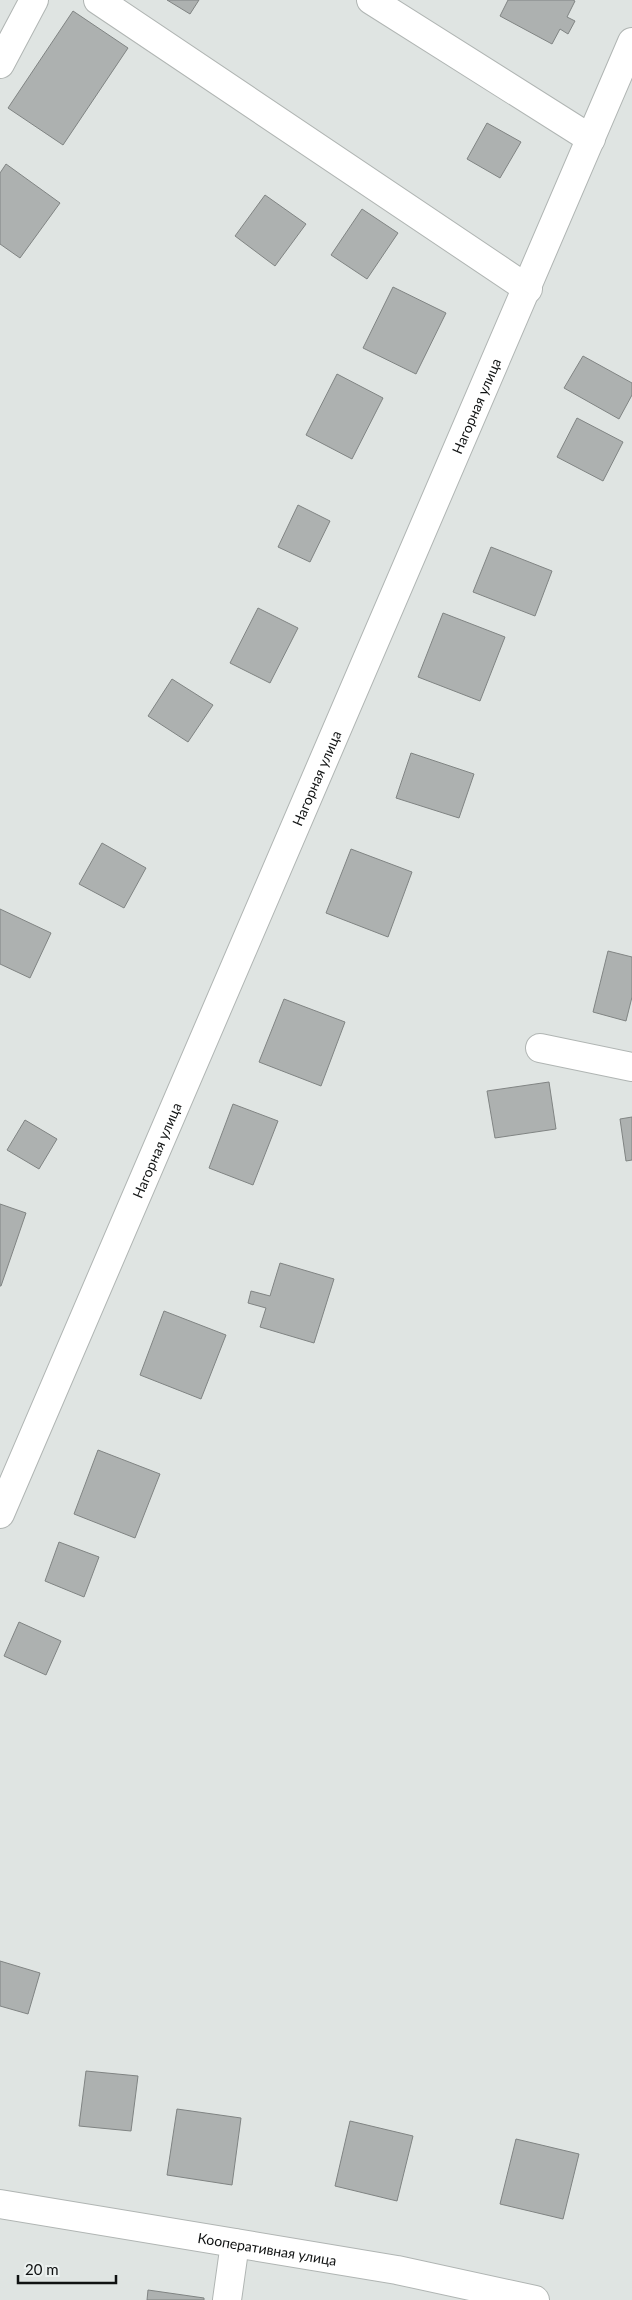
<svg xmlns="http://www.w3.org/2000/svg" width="632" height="2300" viewBox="0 0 632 2300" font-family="Lato,sans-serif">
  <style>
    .building { fill: #adb1b0; stroke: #808483 }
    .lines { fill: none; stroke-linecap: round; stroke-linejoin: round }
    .minor-casing { stroke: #b0b5b3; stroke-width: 30 }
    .minor { stroke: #fff; stroke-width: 28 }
    .labels { text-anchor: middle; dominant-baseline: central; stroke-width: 4; stroke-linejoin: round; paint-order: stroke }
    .street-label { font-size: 14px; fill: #0f1111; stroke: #ecf1f0 }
  </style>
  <rect width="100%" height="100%" fill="#dfe4e2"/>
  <!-- building -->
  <path class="building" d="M167,0h32l-9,14z
    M508,0h65l2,1 -8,16 8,4 -7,13 -8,-5 -8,15 -52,-28z
    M73,11l55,37 -65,97 -55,-37z
    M487,123l34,19 -21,36 -33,-19z
    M6,164l54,39 -40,55 -20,-14v-71z
    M265,195l41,29 -31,42 -40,-30z
    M362,209l36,24 -31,46 -36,-24z
    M393,287l53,26 -30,61 -53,-26z
    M583,356l49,27v12l-13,24 -55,-31z
    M337,374l46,24 -31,61 -46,-24z
    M577,418l46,24 -20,39 -46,-24z
    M298,505l32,16 -20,41 -32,-15z
    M491,547l61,24 -17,45 -62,-24z
    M258,608l40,20 -28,55 -40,-20z
    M443,613l62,24 -25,64 -62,-24z
    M172,679l41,26 -25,37 -40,-26z
    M411,753l63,21 -15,44 -63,-20z
    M102,843l44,25 -22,40 -45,-24z
    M351,849l61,23 -24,65 -62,-24z
    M0,909l51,24 -21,45 -30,-14z
    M608,951l24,6v40l-6,24 -33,-9z
    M284,999l61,23 -24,64 -62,-24z
    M549,1082l7,47 -61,9 -8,-47z
    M233,1104l45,17 -25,64 -44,-17z
    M632,1117v43l-6,1 -6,-42z
    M25,1120l32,19 -18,30 -32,-19z
    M0,1204l26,9 -25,73h-1z
    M280,1263l54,16 -20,64 -54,-16 6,-19 -18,-5 3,-12 19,5z
    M164,1311l62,24 -25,64 -61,-24z
    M98,1450l62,24 -25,64 -61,-24z
    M59,1542l40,15 -15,40 -39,-16z
    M19,1622l42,19 -15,34 -42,-19z
    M0,1961l40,12 -12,41 -28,-8z
    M86,2071l52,5 -7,55 -52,-5z
    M177,2109l64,9 -9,67 -65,-10z
    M350,2121l63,15 -16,65 -62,-15z
    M516,2139l63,15 -16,65 -63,-15z
    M148,2290l56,8v2h-57z"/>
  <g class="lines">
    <defs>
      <g id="minor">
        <path d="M98,0l430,289"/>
        <path d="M371,0l220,139"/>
        <path d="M0,64l34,-64"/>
        <path d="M540,1048l92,19"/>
        <path id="s1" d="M0,1514l632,-1472"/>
        <path id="s2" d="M0,2204l397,66 138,30"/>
        <path d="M227,2300l8,-57"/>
      </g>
    </defs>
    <!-- minor casing -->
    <use href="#minor" class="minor-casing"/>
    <!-- minor -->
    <use href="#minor" class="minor"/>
  </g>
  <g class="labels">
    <!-- street labels -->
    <g class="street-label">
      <text stroke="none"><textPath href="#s1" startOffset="1206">Нагорная улица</textPath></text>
      <text stroke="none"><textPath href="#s1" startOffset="801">Нагорная улица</textPath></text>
      <text stroke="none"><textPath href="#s1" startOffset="396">Нагорная улица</textPath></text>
      <text stroke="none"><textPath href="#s2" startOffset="271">Кооперативная улица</textPath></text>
    </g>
  </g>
  <!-- scale -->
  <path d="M18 2275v8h98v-8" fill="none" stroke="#0f1111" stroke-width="2.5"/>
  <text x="25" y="2275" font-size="15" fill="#0f1111" stroke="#ecf1f0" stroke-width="4" paint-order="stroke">20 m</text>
</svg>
